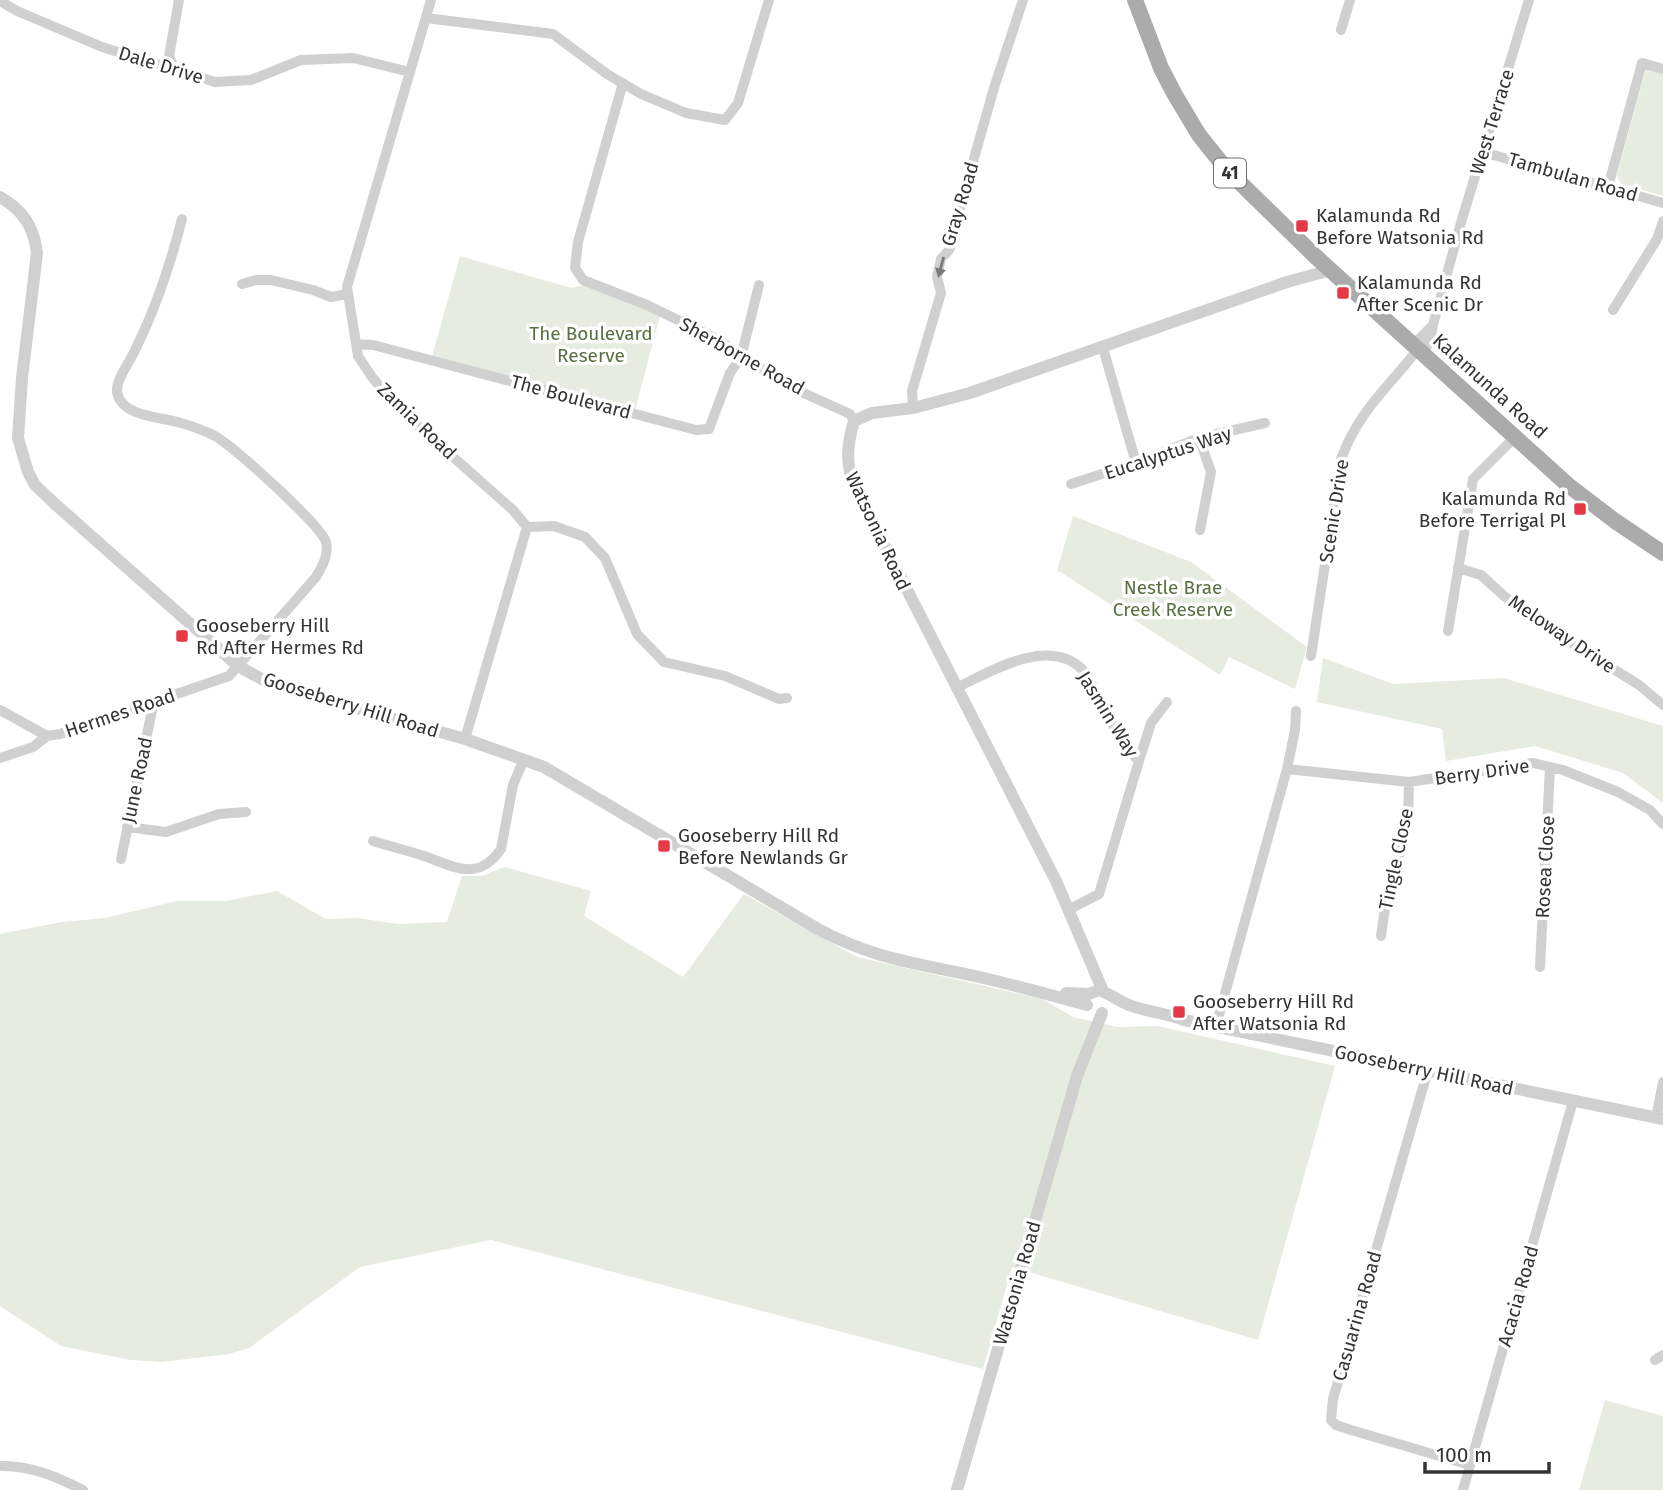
<svg xmlns="http://www.w3.org/2000/svg" width="1663" height="1490" viewBox="0 0 1663 1490" font-family="'Fira Sans',sans-serif">
  <style>
    .green { fill: #e6ecdf }
    .lines { fill: none; stroke-linecap: round; stroke-linejoin: round }
    .minor { stroke: #d0d0d0; stroke-width: 10 }
    .tertiary { stroke: #d0d0d0; stroke-width: 12 }
    .primary { stroke: #ababab; stroke-width: 16 }
    .oneway { fill: #7a7a7a }
    .poi-dot { fill: #e63946; stroke: #fff; stroke-width: 2.5 }
    .labels { text-anchor: middle; dominant-baseline: central; stroke-width: 7; stroke-linejoin: round; paint-order: stroke }
    .shield { fill: #fff; stroke: #707070; stroke-width: 2 }
    .shield-label { font-size: 18px; font-weight: bold; fill: #333 }
    .street-label { font-size: 19px; fill: #333; stroke: #fff }
    .poi-label { font-size: 19px; fill: #333; stroke: #fff; text-anchor: start }
    .park-label { font-size: 19px; fill: #56703f; stroke: #fff }
  </style>
  <rect width="100%" height="100%" fill="#fff"/>
  <!-- green -->
  <path class="green" d="M1646,69l17,5v122l-42,-12 -4,-9z
    M460,256l111,32 21,-5 69,29 -27,102 -203,-54z
    M1073,516l118,46 116,85 -12,42 -66,-32 -9,18 -163,-105z
    M1323,658l70,26 111,-6 159,48v77l-40,-30 -88,-27 -89,15 -4,-32 -125,-27z
    M504,867l87,24 -7,25 99,61 61,-83 113,63 185,42 31,18 44,10 40,-1 178,40 -77,274 -246,-73 -29,102 -492,-129 -131,27 -111,81 -20,6 -68,8 -30,-2 -70,-14 -61,-40v-372l62,-12 43,-4 72,-17h49l51,-10 49,28 31,-1 41,6 49,-2 15,-46h20z
    M1605,1400l58,16v74h-84z"/>
  <g class="lines">
    <!-- minor -->
    <path class="minor" d="M431,0l-84,287 11,69 14,21 28,33 113,100 14,17 -62,212
      M0,1l17,10 85,36 113,35 36,-2 50,-20 52,-2 57,14
      M426,18l127,16 54,40 34,20 45,19 39,7 13,-17 31,-103
      M1341,30l9,-30
      M174,68l-5,-12 10,-56
      M623,83l-45,159 -3,26 8,12 64,25 70,34 69,46 64,29 4,7
      M1483,152l180,51
      M1608,187l34,-124 21,6
      M242,284l14,-4h15l42,10 18,7 17,-3
      M1613,310l44,-71 6,-18
      M356,344l17,1 323,85 13,-1 21,-56 11,-16 18,-72
      M1103,348l33,115
      M1418,349v-9l15,-15
      M913,408l-1,-17 29,-98 -4,-16 4,-18 8,-9 6,-13 2,-19 37,-130 29,-88
      M1199,438l12,34 -11,58
      M1071,484l65,-21 63,-25 66,-15
      M527,527l27,-1 31,11 20,21 32,76 27,28 61,14 54,23 8,-1
      M1458,568l23,7 23,21 52,37 83,52 24,20
      M1448,631l25,-152 42,-42
      M1311,656l30,-197c18,-49 47,-71 77,-110l9,-3 4,-9 2,-12 29,-106 67,-219
      M956,688c34,-16 91,-52 126,-19 9,10 15,27 21,38 11,20 19,38 36,54l-40,133 -31,16
      M0,710l47,26
      M0,758l33,-11 14,-11 13,-2 169,-58 87,-99c6,-11 13,-21 10,-35 -4,-16 -93,-96 -111,-106 -10,-5 -23,-10 -34,-13 -19,-6 -60,-6 -64,-31 -1,-11 9,-25 14,-34 23,-44 39,-92 51,-139
      M1139,761l12,-38 16,-21
      M1287,769l122,13 124,-19 30,7 55,22 32,18 13,14
      M127,827l39,5 53,-18 27,-2
      M373,841c16,5 32,9 48,14 31,10 56,29 80,-6l12,-64 11,-26
      M121,859l33,-158
      M1381,936l5,-35 22,-78 1,-41
      M1540,967l10,-200
      M1216,1026l71,-257 8,-39 1,-19
      M1428,1070l-95,329 -2,21 5,5 15,5 119,35
      M1656,1118l7,-36
      M1655,1360l8,-5
      M0,1466c30,-1 57,11 83,24
      M1463,1490l110,-389"/>
    <!-- tertiary -->
    <path class="tertiary" d="M0,197c23,13 34,30 37,56l-15,125 -4,60 10,34 7,13 20,19 183,162 31,17 196,56 79,28 274,162c59,32 107,35 170,50 33,8 66,17 99,26
      M1103,991l-46,-108 -202,-395c-10,-25 -8,-43 -1,-67l18,-8 41,-5 57,-15 317,-111 44,-12
      M1066,993l23,1 10,-4c10,3 19,11 30,15 18,7 37,8 55,15l479,99
      M957,1490l120,-414 25,-63"/>
    <!-- primary -->
    <path class="primary" d="M1135,0l26,68 14,27 24,40 28,35 88,86 253,229 47,36 48,32"/>
  </g>
  <!-- one-way arrows -->
  <defs><path id="oneway-solid" d="M-6-.8H1V-3.2L6.5 0L1 3.2V.8H-6Z" transform="scale(1.75)"/></defs>
  <use class="oneway" href="#oneway-solid" transform="translate(941 267) rotate(105)"/>
  <!-- markers -->
  <g class="poi-dot">
    <rect x="1295" y="219" width="14" height="14" rx="3.5"/>
    <rect x="1336" y="286" width="14" height="14" rx="3.5"/>
    <rect x="1573" y="502" width="14" height="14" rx="3.5"/>
    <rect x="175" y="629" width="14" height="14" rx="3.5"/>
    <rect x="657" y="839" width="14" height="14" rx="3.5"/>
    <rect x="1172" y="1005" width="14" height="14" rx="3.5"/>
  </g>
  <g class="labels">
    <!-- shield labels -->
    <rect class="shield" x="1214" y="158.5" width="32" height="29" rx="5"/>
    <g class="shield-label">
      <text x="1230" y="173">41</text>
    </g>
    <!-- street labels -->
    <g class="street-label">
      <text transform="translate(161 65) rotate(17)">Dale Drive</text>
      <text transform="translate(1492 122) rotate(-73)">West Terrace</text>
      <text transform="translate(1573 177) rotate(16)">Tambulan Road</text>
      <text transform="translate(960 204) rotate(-73)">Gray Road</text>
      <text transform="translate(742 356) rotate(29)">Sherborne Road</text>
      <text transform="translate(1490 386) rotate(42)">Kalamunda Road</text>
      <text transform="translate(571 397) rotate(15)">The Boulevard</text>
      <text transform="translate(417 421) rotate(44)">Zamia Road</text>
      <text transform="translate(1168 453) rotate(-18)">Eucalyptus Way</text>
      <text transform="translate(1334 511) rotate(-81)">Scenic Drive</text>
      <text transform="translate(878 531) rotate(65)">Watsonia Road</text>
      <text transform="translate(1562 634) rotate(34)">Meloway Drive</text>
      <text transform="translate(351 705) rotate(17)">Gooseberry Hill Road</text>
      <text transform="translate(120 713) rotate(-19)">Hermes Road</text>
      <text transform="translate(1108 714) rotate(58)">Jasmin Way</text>
      <text transform="translate(1482 772) rotate(-8)">Berry Drive</text>
      <text transform="translate(137 780) rotate(-78)">June Road</text>
      <text transform="translate(1396 859) rotate(-78)">Tingle Close</text>
      <text transform="translate(1545 867) rotate(-87)">Rosea Close</text>
      <text transform="translate(1424 1070) rotate(12)">Gooseberry Hill Road</text>
      <text transform="translate(1017 1283) rotate(-74)">Watsonia Road</text>
      <text transform="translate(1518 1296) rotate(-74)">Acacia Road</text>
      <text transform="translate(1357 1316) rotate(-74)">Casuarina Road</text>
    </g>
    <!-- poi labels -->
    <g class="poi-label">
      <text x="1316" y="215">Kalamunda Rd<tspan x="1316" dy="22">Before Watsonia Rd</tspan></text>
      <text x="1357" y="282">Kalamunda Rd<tspan x="1357" dy="22">After Scenic Dr</tspan></text>
      <text x="1566" y="498" text-anchor="end">Kalamunda Rd<tspan x="1566" dy="22">Before Terrigal Pl</tspan></text>
      <text x="196" y="625">Gooseberry Hill<tspan x="196" dy="22">Rd After Hermes Rd</tspan></text>
      <text x="678" y="835">Gooseberry Hill Rd<tspan x="678" dy="22">Before Newlands Gr</tspan></text>
      <text x="1193" y="1001">Gooseberry Hill Rd<tspan x="1193" dy="22">After Watsonia Rd</tspan></text>
    </g>
    <!-- park labels -->
    <g class="park-label">
      <text x="591" y="333">The Boulevard<tspan x="591" dy="22">Reserve</tspan></text>
      <text x="1173" y="587">Nestle Brae<tspan x="1173" dy="22">Creek Reserve</tspan></text>
    </g>
  </g>
  <!-- scale -->
  <path d="M1425 1462v10h124v-10" fill="none" stroke="#333333" stroke-width="3.5"/>
  <text x="1436" y="1462" font-size="21" fill="#333333" stroke="#ffffff" stroke-width="5" paint-order="stroke">100 m</text>
</svg>
